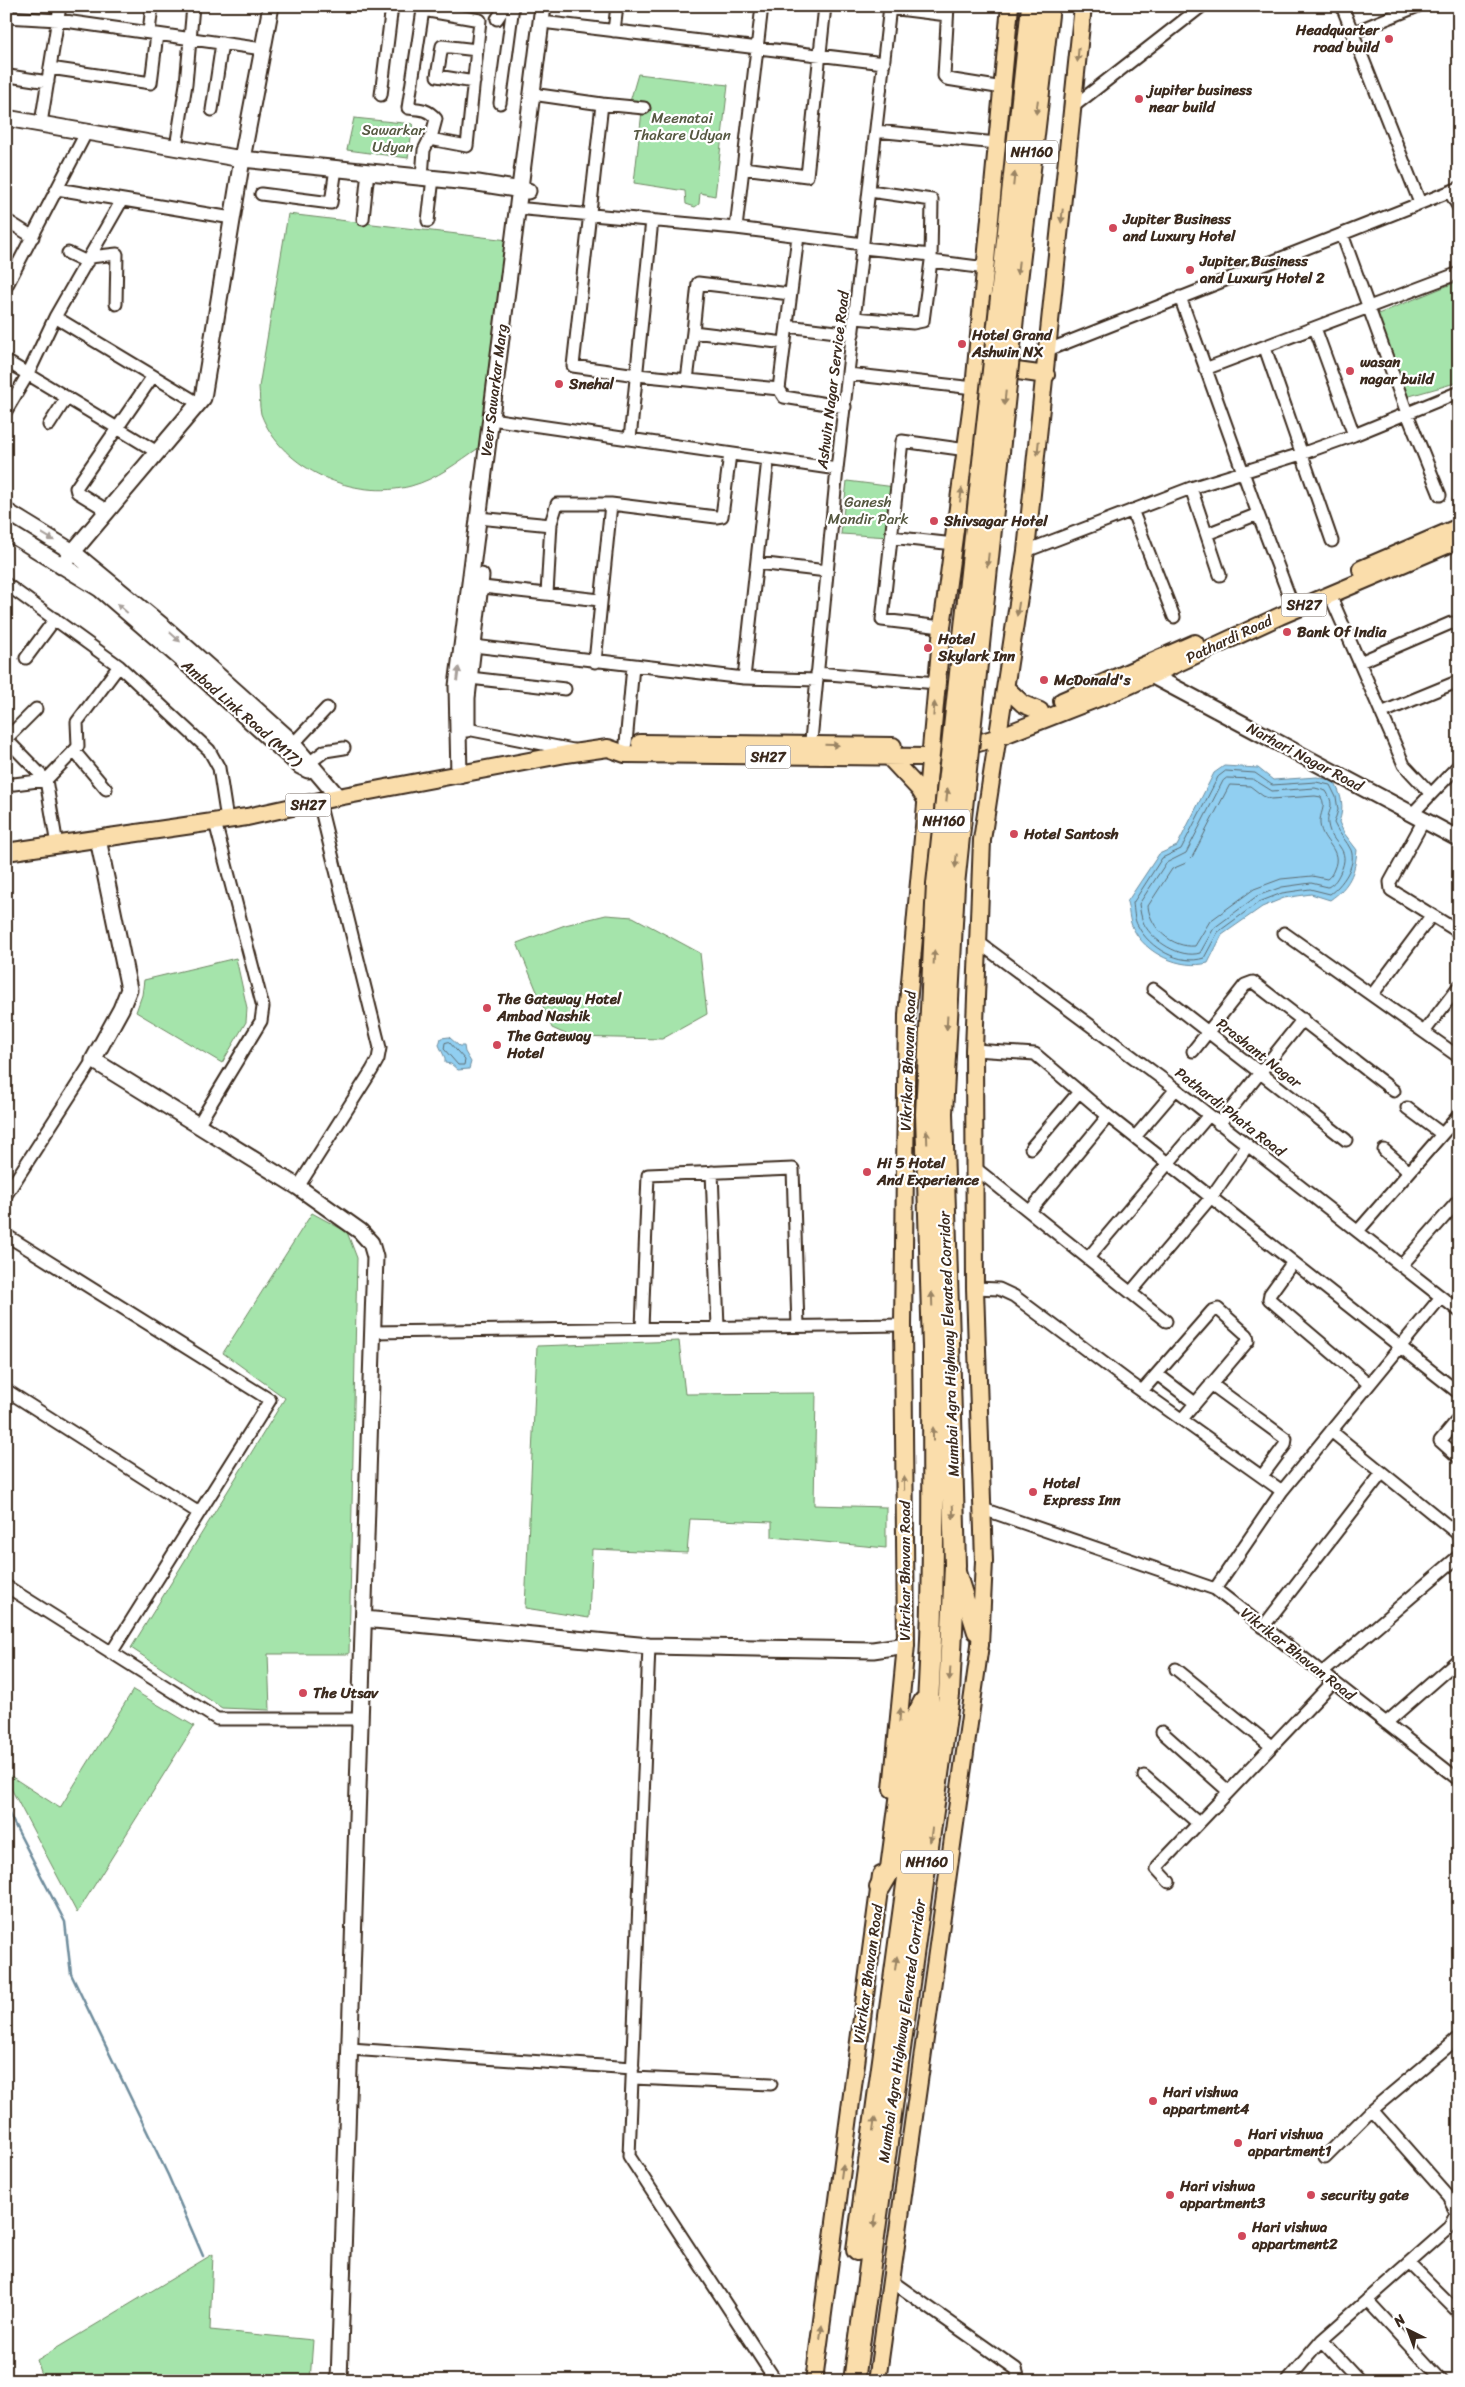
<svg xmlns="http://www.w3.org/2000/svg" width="1465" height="2387" viewBox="0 0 1465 2387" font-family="Sriracha,sans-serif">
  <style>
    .green { fill: #a5e4ab; stroke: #708764 }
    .water { fill: #91cff1; stroke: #6f8d9d }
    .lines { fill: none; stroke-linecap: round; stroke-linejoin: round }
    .shore { stroke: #5d6c72; stroke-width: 1 }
    .stream { stroke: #6f8d9d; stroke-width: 2.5 }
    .street-casing { stroke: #3b2a1e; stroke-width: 15 }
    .secondary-casing { stroke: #3b2a1e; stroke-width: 19 }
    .primary-casing { stroke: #3b2a1e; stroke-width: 20 }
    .highway-casing { stroke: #3b2a1e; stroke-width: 24 }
    .street { stroke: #fff; stroke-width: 11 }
    .secondary { stroke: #fff; stroke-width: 15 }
    .primary { stroke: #faddab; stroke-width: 16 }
    .highway { stroke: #faddab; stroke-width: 20 }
    .highway-bridge-casing { stroke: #3b2a1e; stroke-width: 24; stroke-linecap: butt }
    .highway-bridge { stroke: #faddab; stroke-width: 20 }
    .oneway { fill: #9a8464 }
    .oneway2 { fill: #a79f9a }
    .poi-dot { fill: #d1495b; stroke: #fff; stroke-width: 2 }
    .labels { text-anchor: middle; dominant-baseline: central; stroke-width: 4.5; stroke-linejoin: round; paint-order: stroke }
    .shield { fill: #fff; stroke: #766a62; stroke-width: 1 }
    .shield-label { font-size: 14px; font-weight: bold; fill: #3b2a1e }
    .poi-label { font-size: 15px; font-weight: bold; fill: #3b2a1e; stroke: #fff; text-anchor: start }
    .park-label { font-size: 15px; fill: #565841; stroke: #fff }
    .street-label { font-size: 15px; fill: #3b2a1e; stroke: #fff }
  </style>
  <rect width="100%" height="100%" fill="#fff"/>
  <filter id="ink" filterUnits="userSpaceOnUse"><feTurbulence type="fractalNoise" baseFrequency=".02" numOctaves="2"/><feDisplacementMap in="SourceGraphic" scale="10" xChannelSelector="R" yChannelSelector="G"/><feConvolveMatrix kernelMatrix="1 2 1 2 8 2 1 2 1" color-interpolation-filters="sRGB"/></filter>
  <g filter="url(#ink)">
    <!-- green -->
    <path class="green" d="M638,74l90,11 -13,111 -15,-3 -1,11 -4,3 -9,-3 -1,-13 -51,-8 8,-72 -13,-6z
      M354,118l59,6 -5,34 -61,-8z
      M288,214l220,26 -28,207c-22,15 -43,32 -69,39 -56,15 -129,-16 -150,-72 -2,-8 -1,-19 -2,-27z
      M1459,281v101l-53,15 -28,-83z
      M847,481l48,6 -6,50 -48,-3z
      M606,915l27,2 67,36 7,61 -45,25 -90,-2 -20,-9 -35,-85 48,-18z
      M236,958l11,50 -1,14 -24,41 -86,-51 6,-17 2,-15z
      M312,1213l35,19 10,26 -8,396h-81l2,56 -48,-2 -91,-60 154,-250 -62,-45z
      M679,1341l6,53 131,-1 -2,112 72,2v41l-114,-11v-15l-82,-3 -3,34 -95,-4 -3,69 -64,-10 12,-262z
      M133,1690l61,36 -117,187 -71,-134v-6l54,35z
      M213,2254l-3,76 103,10 -3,41h-266l-7,-21z"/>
    <!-- water -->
    <path class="water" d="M1224,766l34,2 15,12 44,-3 17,4c7,14 11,25 5,41l5,11 13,17c-2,23 -7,36 -27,50l-19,-6 -27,4 -22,9 -40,28 -14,28c-27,7 -63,-9 -75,-35 -4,-7 -4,-19 -6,-26l32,-48 18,-8 37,-73z
      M449,1037l10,9h5l1,6 6,10 -2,7 -11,1 -7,-6 -6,-1v-5l-6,-13 2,-7z"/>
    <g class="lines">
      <!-- shore -->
      <path class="shore" d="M1226,771l29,2 17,12 44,-3 14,3 6,12 2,13 -4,13c4,10 13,18 17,27 6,16 -10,36 -21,44l-20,-5 -28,4 -23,9 -41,30 -14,26c-24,8 -55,-10 -66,-32 -4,-6 -4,-16 -5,-23l29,-45 19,-9 37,-72z
        M1227,778l26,1 19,12 43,-3 11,3c11,17 0,19 2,33 3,22 25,23 12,49 -3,6 -5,10 -12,14l-17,-4 -29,4 -25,9 -43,32 -14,25c-20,6 -47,-12 -56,-29 -3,-6 -4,-14 -5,-20l27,-41 20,-10 37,-72z
        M1230,785l20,1 13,10 8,3 44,-3 6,1c6,10 -2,16 -1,27 2,19 23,25 14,45 -2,5 -3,7 -7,10l-15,-3 -31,3 -27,10 -44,32 -15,25c-23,2 -45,-18 -47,-40l24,-37 14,-6 6,-6z
        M449,1042l16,18 -1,5h-6l-14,-16 1,-6z"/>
      <!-- stream -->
      <path class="stream" d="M6,1808l59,114 6,52 97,201 35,81"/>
      <defs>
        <path id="street" d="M948,6l-4,70 3,3 56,9
          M1342,6l78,197
          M890,8l57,7
          M6,17l52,3 205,29
          M497,19l6,-9 -1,-4
          M550,23l334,40
          M614,31l3,-25
          M149,32l3,-26
          M1352,33l66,-27
          M50,68l101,15 6,-49
          M9,76l39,6
          M474,82l-37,-6 5,-30 35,4
          M532,94l70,10 -29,262 64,9 142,14 19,-153
          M381,95l11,-89
          M500,103l13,-97
          M602,104l42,4
          M1074,106l128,-100
          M212,110l10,-67
          M41,123l19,-117
          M876,131l121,12
          M176,147l10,-63 7,-78
          M743,168l64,8 18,-170
          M422,177l2,-27 8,-16 4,-15c-8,-10 -16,-10 -28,-11l15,-98 57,10 -13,126 -37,-7
          M57,189l175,29
          M1450,192l9,16
          M261,194l70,9 5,-35
          M526,209l210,19 26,-222
          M363,219l5,-48
          M6,220l27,17
          M428,221l5,-43
          M736,228l127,16
          M1342,234l65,179 33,82
          M863,248l68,7
          M68,253l19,9
          M90,257l27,-3 -1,50
          M931,261l55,7
          M6,287l81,-156
          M1180,297l78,217 36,95
          M55,317l143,86
          M855,318l58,5 10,-2 8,-60 1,-61 -62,-9
          M787,326l66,8
          M1315,328l39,107
          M785,343l-92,-11 5,-49 92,11
          M1265,348l67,193
          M1048,350l411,-162
          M6,361l151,91
          M1205,369l254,-96
          M848,374l126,14
          M687,380l6,-48
          M779,389l5,8 61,10
          M6,411l22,-37 27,-57 67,-117
          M491,419l346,50
          M49,425l18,-28
          M630,439l22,-219
          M1191,488l29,87
          M1132,510l42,107
          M108,511l-31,-19 -1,-4 77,-112
          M478,518l73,7
          M1207,534l51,-20
          M891,537l63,7
          M1026,551l165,-63 110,-34 53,-19 105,-43
          M757,563l70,8
          M6,584l113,82 90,84 10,18 8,52
          M474,586l126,14
          M547,594l4,-71 6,-19h54l105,13 6,-1 8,-62
          M1330,595l74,170 26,28
          M942,627l-60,-7 20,-179 65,9
          M465,645l279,33 24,-219
          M26,658l29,-39
          M595,662l16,-158
          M1360,662l91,-39 6,1 2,3
          M817,673l120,10
          M470,678l95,11
          M744,678l73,2
          M1381,713l78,-32
          M467,729l106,21
          M6,739l40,41 -40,5
          M6,739l30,-30
          M626,743l7,-77
          M293,744l34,-36
          M74,751l32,38
          M810,751l27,-282 53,-463
          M309,763l16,-12 19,-3
          M1412,814l47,-49
          M1424,820l-34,62 1,8 68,42
          M57,845l-11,-65 30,-31 2,-3 -1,-24 42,-56
          M1284,933l175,124
          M978,942l198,147 283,222
          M1153,989l193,151
          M1372,995l59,-79
          M1424,1032l35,-46
          M974,1050l61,4 73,62 351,277
          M1193,1051l52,-66 8,-3 141,109
          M1407,1108l35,26
          M1219,1124l84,-105
          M198,1125l63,-104 2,-14 -48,-185
          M1135,1137l41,-48
          M1031,1148l48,-56
          M1384,1150l25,22
          M974,1167l192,154
          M712,1172l6,155
          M298,1187l74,-117 6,-11 2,-11 -61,-246
          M6,1195l87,-135
          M1030,1211l78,-95
          M1358,1231l101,-116
          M6,1235l264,165 -159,253
          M1088,1258l121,-143
          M1293,1262l-23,32 -1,5 100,85
          M1401,1266l58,-66
          M975,1288l24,1 15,7 115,86 153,109
          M1131,1292l81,-96 36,-51
          M642,1328l6,-153 145,-6 5,157
          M373,1332l530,-7
          M1157,1374l38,29
          M1211,1384l75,55 -1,6 -23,31
          M6,1390l193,123
          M1142,1391l70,-80 6,-2 29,26 1,6 -66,78
          M1459,1418l-19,23 19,17
          M1331,1431l128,104
          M983,1509l232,80 244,191
          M6,1586l211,133h144
          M1215,1589l67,-98 159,-194
          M1263,1627l119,-154
          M649,1646l-20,510 147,225
          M1176,1669l95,77
          M1322,1673l137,-117
          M1386,1723l73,-64
          M1162,1732l66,59
          M1144,1776l54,47
          M1169,1882l-12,-13 2,-4 174,-183
          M350,2049l283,19
          M633,2078l138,6
          M1325,2157l47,-47 87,-73
          M1409,2263l50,50
          M890,2280l126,89 2,7 -2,5
          M1367,2300l75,81
          M1322,2340l38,41
          M1287,2381l35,-41 128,-113 7,-14 -9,-17 -76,-86"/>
        <path id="secondary" d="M6,118l236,41 236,24 50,8
          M6,511l67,41 91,75 123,110 51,60
          M6,531l94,58 94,81 106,96 8,4
          M61,566l142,-168 39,-239 29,-153
          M1145,667l6,8 308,164
          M467,729v-31l14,-122
          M459,775l-2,-89 86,-680
          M98,839l31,150 -8,20 -28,51 205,127 62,44 11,12 4,14 -36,1124
          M364,1619l285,27 224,4 33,-5"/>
        <path id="primary" d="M996,368l50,7
          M1361,569l98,-42
          M1006,688l17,16 17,7
          M1062,701l133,-58
          M640,743l253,3
          M889,757l30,32 7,11
          M6,852l241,-35 91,-20 228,-43 42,-6 17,6 305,3 69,-20 125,-49 156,-72 179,-76
          M957,1572l19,60
          M892,1789l14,-144 -3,-320 4,-310 35,-388 32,-239 36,-382
          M814,2381l67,-506
          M877,2381l103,-736 4,-84 -9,-273 -1,-238 8,-210 44,-289 57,-545"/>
        <path id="highway" d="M1001,297l31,-291
          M1015,298l34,-292
          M880,1887l11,-19 15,-113 8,-33 10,-20
          M857,2250l66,-482c13,-139 10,-280 10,-420
          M854,2381l95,-686 6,-130 -6,-224"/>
      </defs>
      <!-- street casing -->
      <use href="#street" class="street-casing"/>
      <!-- secondary casing -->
      <use href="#secondary" class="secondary-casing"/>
      <!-- primary casing -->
      <use href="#primary" class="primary-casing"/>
      <!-- highway casing -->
      <use href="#highway" class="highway-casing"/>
      <!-- street -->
      <use href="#street" class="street"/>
      <!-- secondary -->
      <use href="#secondary" class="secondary"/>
      <!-- primary -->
      <use href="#primary" class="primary"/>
      <!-- highway -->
      <use href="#highway" class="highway"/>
      <defs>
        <path id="highway-bridge" d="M949,1341l-7,-228 12,-228 61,-587
          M933,1348l-7,-234 11,-230 64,-587"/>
      </defs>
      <!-- highway-bridge casing -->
      <use href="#highway-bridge" class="highway-bridge-casing"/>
      <!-- highway-bridge -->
      <use href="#highway-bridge" class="highway-bridge"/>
    </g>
    <!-- one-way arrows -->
    <defs><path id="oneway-solid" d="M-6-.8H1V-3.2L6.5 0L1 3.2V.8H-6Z" transform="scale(1.25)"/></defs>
    <g class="oneway">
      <use href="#oneway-solid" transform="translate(1078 55) rotate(95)"/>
      <use href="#oneway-solid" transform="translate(1037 107) rotate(97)"/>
      <use href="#oneway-solid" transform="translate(1014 179) rotate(-84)"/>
      <use href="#oneway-solid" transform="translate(1062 216) rotate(96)"/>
      <use href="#oneway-solid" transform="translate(1018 268) rotate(96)"/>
      <use href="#oneway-solid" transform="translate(1005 398) rotate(96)"/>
      <use href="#oneway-solid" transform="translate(1038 448) rotate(96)"/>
      <use href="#oneway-solid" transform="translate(961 495) rotate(-82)"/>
      <use href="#oneway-solid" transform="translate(988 560) rotate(96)"/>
      <use href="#oneway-solid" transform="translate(1018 609) rotate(99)"/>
      <use href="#oneway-solid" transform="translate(934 709) rotate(-85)"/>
      <use href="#oneway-solid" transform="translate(832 745) rotate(1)"/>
      <use href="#oneway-solid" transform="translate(947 795) rotate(-84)"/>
      <use href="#oneway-solid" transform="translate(956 861) rotate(96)"/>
      <use href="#oneway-solid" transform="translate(934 957) rotate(-87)"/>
      <use href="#oneway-solid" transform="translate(947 1023) rotate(93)"/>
      <use href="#oneway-solid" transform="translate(927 1137) rotate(-92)"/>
      <use href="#oneway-solid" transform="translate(932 1299) rotate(-92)"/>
      <use href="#oneway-solid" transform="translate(933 1434) rotate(-90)"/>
      <use href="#oneway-solid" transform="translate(904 1483) rotate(-91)"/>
      <use href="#oneway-solid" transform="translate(953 1512) rotate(88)"/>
      <use href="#oneway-solid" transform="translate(950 1674) rotate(93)"/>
      <use href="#oneway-solid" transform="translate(900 1715) rotate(-85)"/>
      <use href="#oneway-solid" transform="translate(931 1835) rotate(98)"/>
      <use href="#oneway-solid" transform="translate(896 1963) rotate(-82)"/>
      <use href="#oneway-solid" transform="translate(874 2124) rotate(-82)"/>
      <use href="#oneway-solid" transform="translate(842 2171) rotate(-82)"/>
      <use href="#oneway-solid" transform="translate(875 2221) rotate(98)"/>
      <use href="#oneway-solid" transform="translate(821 2332) rotate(-82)"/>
    </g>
    <g class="oneway2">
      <use href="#oneway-solid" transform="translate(48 537) rotate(31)"/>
      <use href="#oneway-solid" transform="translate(122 608) rotate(-139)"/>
      <use href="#oneway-solid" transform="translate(175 637) rotate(42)"/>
      <use href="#oneway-solid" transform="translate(458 674) rotate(-83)"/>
    </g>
  </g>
  <!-- markers -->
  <g class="poi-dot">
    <circle cx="1389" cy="39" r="5"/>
    <circle cx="1139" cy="99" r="5"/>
    <circle cx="1113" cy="228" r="5"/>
    <circle cx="1190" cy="270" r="5"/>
    <circle cx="962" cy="344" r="5"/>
    <circle cx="1350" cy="371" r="5"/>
    <circle cx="559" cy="384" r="5"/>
    <circle cx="934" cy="521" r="5"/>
    <circle cx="1287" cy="632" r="5"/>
    <circle cx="928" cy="648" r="5"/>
    <circle cx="1044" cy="680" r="5"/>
    <circle cx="1014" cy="834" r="5"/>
    <circle cx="487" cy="1008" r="5"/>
    <circle cx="497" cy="1045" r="5"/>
    <circle cx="867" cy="1172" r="5"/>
    <circle cx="1033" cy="1492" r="5"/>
    <circle cx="303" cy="1693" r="5"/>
    <circle cx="1153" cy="2101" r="5"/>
    <circle cx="1238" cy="2143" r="5"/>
    <circle cx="1170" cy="2195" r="5"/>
    <circle cx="1311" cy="2195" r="5"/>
    <circle cx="1242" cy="2236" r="5"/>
  </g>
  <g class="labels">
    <!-- shield labels -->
    <g class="shield">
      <rect x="1006" y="140.5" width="52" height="23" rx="4"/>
      <rect x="1281.5" y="593.5" width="45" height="23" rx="4"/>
      <rect x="745.5" y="745.5" width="45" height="23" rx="4"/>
      <rect x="285.5" y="793.5" width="45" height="23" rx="4"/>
      <rect x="918" y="809.5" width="52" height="23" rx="4"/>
      <rect x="901" y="1850.5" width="52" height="23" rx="4"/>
    </g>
    <g class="shield-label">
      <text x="1032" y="152">NH160</text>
      <text x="1304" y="605">SH27</text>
      <text x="768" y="757">SH27</text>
      <text x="308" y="805">SH27</text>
      <text x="944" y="821">NH160</text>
      <text x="927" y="1862">NH160</text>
    </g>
    <!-- poi labels -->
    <g class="poi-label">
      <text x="1379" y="30" text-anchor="end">Headquarter<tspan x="1379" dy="17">road build</tspan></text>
      <text x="1149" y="90">jupiter business<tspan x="1149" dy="17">near build</tspan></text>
      <text x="1123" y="219">Jupiter Business<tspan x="1123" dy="17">and Luxury Hotel</tspan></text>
      <text x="1200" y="261">Jupiter Business<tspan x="1200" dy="17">and Luxury Hotel 2</tspan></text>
      <text x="972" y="335">Hotel Grand<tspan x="972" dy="17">Ashwin NX</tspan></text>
      <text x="1360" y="362">wasan<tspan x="1360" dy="17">nagar build</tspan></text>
      <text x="569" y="384">Snehal</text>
      <text x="944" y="521">Shivsagar Hotel</text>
      <text x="1297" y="632">Bank Of India</text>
      <text x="938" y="639">Hotel<tspan x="938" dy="17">Skylark Inn</tspan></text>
      <text x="1054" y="680">McDonald's</text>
      <text x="1024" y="834">Hotel Santosh</text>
      <text x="497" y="999">The Gateway Hotel<tspan x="497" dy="17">Ambad Nashik</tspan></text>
      <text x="507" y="1036">The Gateway<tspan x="507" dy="17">Hotel</tspan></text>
      <text x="877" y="1163">Hi 5 Hotel<tspan x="877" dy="17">And Experience</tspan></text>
      <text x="1043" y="1483">Hotel<tspan x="1043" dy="17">Express Inn</tspan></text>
      <text x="313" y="1693">The Utsav</text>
      <text x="1163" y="2092">Hari vishwa<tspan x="1163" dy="17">appartment4</tspan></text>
      <text x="1248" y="2134">Hari vishwa<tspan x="1248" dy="17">appartment1</tspan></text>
      <text x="1180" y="2186">Hari vishwa<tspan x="1180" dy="17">appartment3</tspan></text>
      <text x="1321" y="2195">security gate</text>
      <text x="1252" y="2227">Hari vishwa<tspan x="1252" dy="17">appartment2</tspan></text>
    </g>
    <!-- park labels -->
    <g class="park-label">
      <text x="682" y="118">Meenatai<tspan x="682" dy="17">Thakare Udyan</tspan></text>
      <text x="393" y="130">Sawarkar<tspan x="393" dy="17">Udyan</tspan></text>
      <text x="868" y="502">Ganesh<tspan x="868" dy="17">Mandir Park</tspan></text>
    </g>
    <!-- street labels -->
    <g class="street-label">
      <text transform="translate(833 380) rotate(-83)">Ashwin Nagar Service Road</text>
      <text transform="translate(494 390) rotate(-83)">Veer Sawarkar Marg</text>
      <text transform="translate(1229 639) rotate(-25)">Pathardi Road</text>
      <text transform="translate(242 713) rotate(41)">Ambad Link Road (M17)</text>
      <text transform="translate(1305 757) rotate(28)">Narhari Nagar Road</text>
      <text transform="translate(1259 1053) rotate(38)">Prashant Nagar</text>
      <text transform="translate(908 1061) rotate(-88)">Vikrikar Bhavan Road</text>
      <text transform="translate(1230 1112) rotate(38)">Pathardi Phata Road</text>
      <text transform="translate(949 1344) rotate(-92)">Mumbai Agra Highway Elevated Corridor</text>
      <text transform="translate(905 1571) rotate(-90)">Vikrikar Bhavan Road</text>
      <text transform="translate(1298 1654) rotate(38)">Vikrikar Bhavan Road</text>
      <text transform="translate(868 1974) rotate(-82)">Vikrikar Bhavan Road</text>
      <text transform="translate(902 2031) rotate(-82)">Mumbai Agra Highway Elevated Corridor</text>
    </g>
  </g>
  <!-- margin -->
  <rect width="1465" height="2387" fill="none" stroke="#fff" stroke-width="25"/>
  <rect x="12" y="12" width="1440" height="2362" fill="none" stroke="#3b2a1e" stroke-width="2" filter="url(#ink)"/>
  <!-- north arrow -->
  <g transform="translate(1408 2330) rotate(318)" stroke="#ffffff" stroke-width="4" paint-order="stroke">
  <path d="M0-4L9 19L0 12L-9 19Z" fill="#3b2a1e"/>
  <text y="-8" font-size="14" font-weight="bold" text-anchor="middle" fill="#3b2a1e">N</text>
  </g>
</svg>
